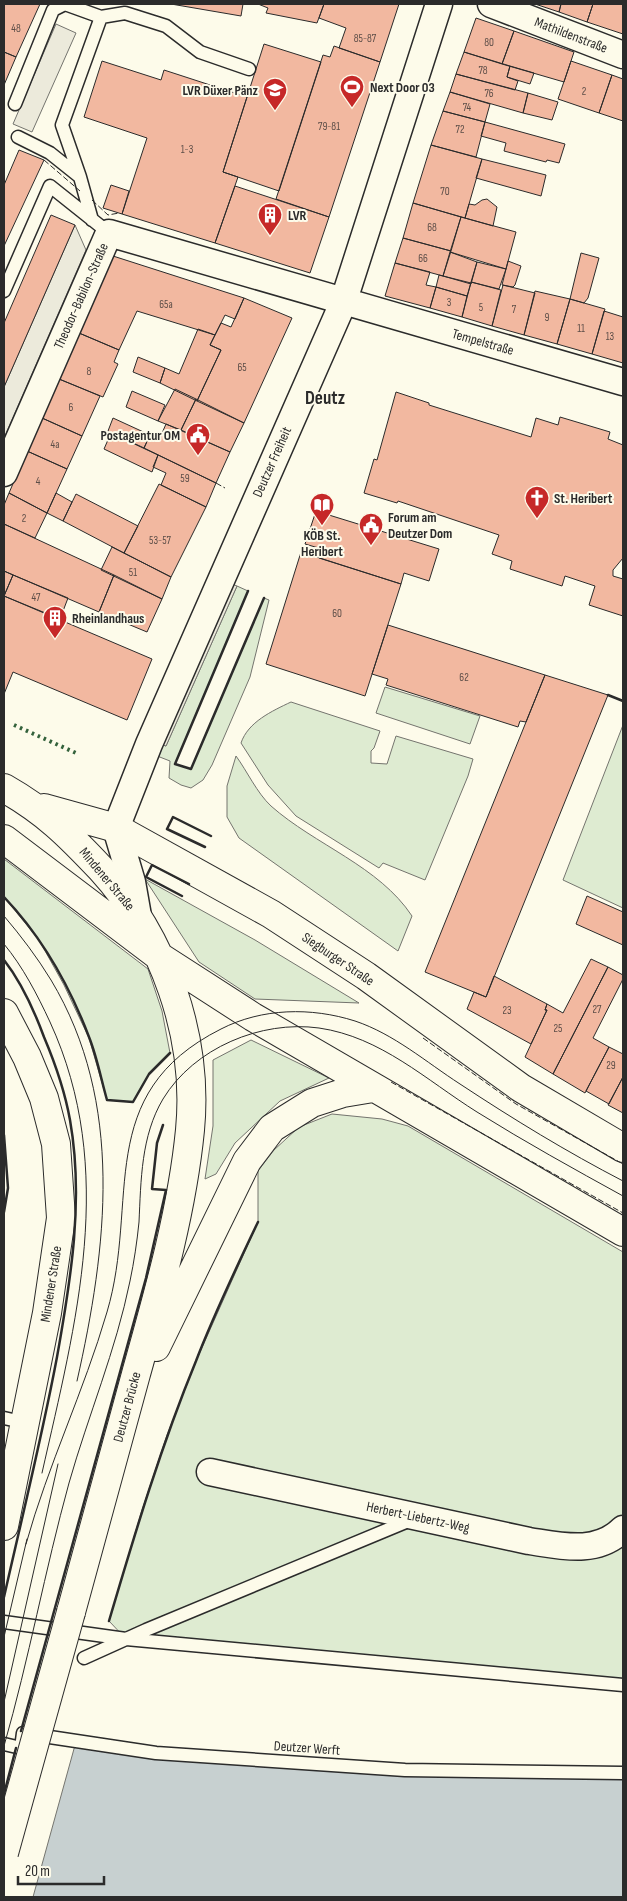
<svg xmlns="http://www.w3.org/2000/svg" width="627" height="1901" viewBox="0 0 627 1901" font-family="'Sofia Sans Condensed',sans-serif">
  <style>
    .green { fill: #deebd1; stroke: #74746e }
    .parking { fill: #eceadb; stroke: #74746e }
    .water { fill: #c7d0d0; stroke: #74746e }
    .pier { fill: #fdfbea; stroke: #74746e }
    .building { fill: #f2b8a0; stroke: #2b2b2b }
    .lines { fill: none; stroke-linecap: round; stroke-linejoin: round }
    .lane-casing { stroke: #2b2b2b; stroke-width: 15 }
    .street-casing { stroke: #2b2b2b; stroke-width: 29 }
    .secondary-casing { stroke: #2b2b2b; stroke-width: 30 }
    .lane { stroke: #fdfbea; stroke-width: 12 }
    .street { stroke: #fdfbea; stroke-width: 26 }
    .secondary { stroke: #fdfbea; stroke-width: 28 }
    .tram { stroke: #2b2b2b; stroke-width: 1 }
    .secondary-bridge-casing { stroke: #2b2b2b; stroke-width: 30; stroke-linecap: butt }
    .secondary-bridge { stroke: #fdfbea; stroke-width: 28 }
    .hedge { stroke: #34623c; stroke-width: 4; stroke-dasharray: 2.5 4; stroke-linecap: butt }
    .fence { stroke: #2b2b2b; stroke-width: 1; stroke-dasharray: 6 2.5; stroke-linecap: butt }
    .wall { stroke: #2b2b2b; stroke-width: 2.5 }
    .labels { text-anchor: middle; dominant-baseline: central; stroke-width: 4; stroke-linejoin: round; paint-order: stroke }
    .number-label { font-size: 11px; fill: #5d4e48 }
    .street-label { font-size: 14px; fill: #2b2b2b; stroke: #fdfbea }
    .poi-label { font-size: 14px; font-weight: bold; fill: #2b2b2b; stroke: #fdfbea; text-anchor: start }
    .district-label { font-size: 19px; font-weight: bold; fill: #2b2b2b; stroke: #fdfbea }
  </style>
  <rect width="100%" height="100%" fill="#fdfbea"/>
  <!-- green -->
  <path class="green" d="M237,586l11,5 -73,173 16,5 73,-171 5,2 -19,77 -38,88 -9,15 -12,8 -10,-3 -12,-7 1,-17 -18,-7 5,-11 9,3z
    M385,687l95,29 -10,28 -94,-31z
    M291,702l89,29 -6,17 -3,3v12l16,1 9,-28 77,23 -5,17 -43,104 -42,-17 -4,5 -83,-52 -28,-31 -27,-42c7,-21 31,-32 50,-41z
    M623,725v183l-60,-28z
    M236,756c11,15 21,37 35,50 44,39 108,60 141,110l-14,35 -159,-113 -12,-21v-31z
    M4,859l144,110 14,42 8,42 -21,21 -16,28 -26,-2 -18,-62 -25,-53 -25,-45 -35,-43z
    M145,879l110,61 104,63 -104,-4 -56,-37z
    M251,1040l78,38 -49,23 -45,42 -19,31 -11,5 8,-53v-66z
    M332,1114l50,5 26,7 215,126v433l-497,-46 -17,-18 33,-111 25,-75 29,-74 62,-139v-51l16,-21 25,-23z"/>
  <!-- parking -->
  <path class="parking" d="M56,24l20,9 -44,99 -19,-8z
    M75,225l11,25 -82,188v-51z
    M227,582l10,4 -71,160 -9,-3z"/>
  <!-- water -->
  <path class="water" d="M23,1733l133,20 249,17 218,3v124h-619z"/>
  <!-- pier -->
  <path class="pier" d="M77,1738l-44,159h-29v-155z"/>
  <!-- building -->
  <path class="building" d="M4,4h36l-24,53 -12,-5z
    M171,4h72l-2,12z
    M258,4h66l-7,19 -51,-10 2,-5z
    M324,4h75l-19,58 -41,-14 7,-20 -27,-10z
    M535,4h26l-2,8z
    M561,4h32l-6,18 -28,-10z
    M593,4h30v30l-36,-12z
    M476,18l38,13 -12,33 -38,-12z
    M514,31l60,21 -10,30 -62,-18z
    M264,44l57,18 -42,129 -56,-19z
    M334,46l46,16 -51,155 -53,-18 47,-144 7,2z
    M4,52l12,5 -12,28z
    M464,52l46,14 -3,11 11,4 -3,9 -59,-16z
    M102,61l59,19 3,-10 83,27 -24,75 15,5 -23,66 -93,-29 25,-76 -63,-21z
    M571,61l41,14 -13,38 -41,-14z
    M510,66l24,7 -4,11 -23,-7z
    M456,74l72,19 -5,20 -73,-21z
    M612,75l11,4v42l-24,-8z
    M450,92l40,12 -5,18 -42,-11z
    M528,93l30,9 -6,18 -29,-7z
    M443,111l42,11 -9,35 -45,-12z
    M485,122l80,22 -6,19 -12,-3 -1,2 -42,-11 2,-8 -25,-7z
    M431,145l51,14 -17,59 -52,-15z
    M19,150l25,10 -40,86v-61z
    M482,159l64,16 -5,21 -65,-18z
    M111,185l18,6 -7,23 -19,-6z
    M235,186l94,31 -19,56 -95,-30z
    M487,199l10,8 -4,19 -28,-8 4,-14 6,1 7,-5z
    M413,203l48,14 -10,34 -48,-13z
    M51,215l24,10 -71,162v-64z
    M461,217l55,15 -10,37 -56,-17z
    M403,238l48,13 -8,25 -48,-13z
    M450,252l27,10 -6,22 -28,-8z
    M581,253l18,5 -11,40 -4,5 -14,-4z
    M113,256l131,42 -9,21 -10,-4 -10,20 -78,-24 -18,39 -40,-17z
    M508,261l13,5 -6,19 -2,2 -11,-2z
    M477,262l29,7 -7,20 -28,-7z
    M395,263l35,9 -4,13 10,2 -6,21 -45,-12z
    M439,275l32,8 -4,13 -31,-9z
    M471,282l30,8 -9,36 -30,-9z
    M503,285l32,8 -11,42 -32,-9z
    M436,287l31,9 -5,21 -32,-9z
    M535,291l35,8 -13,45 -33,-9z
    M244,298l48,20 -48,105 -47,-22 24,-51 -11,-5 11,-22 10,4z
    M570,299l35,10 -13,45 -35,-10z
    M604,311l19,6v46l-31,-9z
    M198,329l17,6 -5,10 11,5 -24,51 -37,-18 5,-15 14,6z
    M79,333l40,17 -5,12 4,2 -15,33 -44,-18z
    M138,357l27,11 -5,15 -27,-11z
    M59,379l41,17 -18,40 -40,-18z
    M175,389l21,10 -15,31 -23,-9z
    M132,391l33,14 -7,16 -32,-14z
    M396,392l33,11v2l102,32 5,-19 22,7 2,-8 50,15 -2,7 15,6v113l-10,12v6l10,3v37l-34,-11 6,-19 -30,-10 -3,10 -52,-17 2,-8 -20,-7 7,-19 -101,-34 -1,2 -33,-10 10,-34 3,1z
    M196,399l48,24 -14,29 -49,-22z
    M42,418l40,18 -15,33 -40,-18z
    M113,418l37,17 -6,13 -36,-17z
    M166,424l64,28 -14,31 -72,-35 6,-13 9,5z
    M111,433l47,22 -6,17 -48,-23z
    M27,451l40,18 -20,44 -38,-20z
    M158,455l58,28 -10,24 -45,-22 5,-12 -13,-6z
    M159,484l47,23 -35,70 -47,-24z
    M9,493l38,20 -12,25 -31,-14v-19z
    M56,493l16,9 -9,19 -16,-8z
    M76,494l62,32 -14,27 -61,-32z
    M316,511l123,38 -10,32 -25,-8 -3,11 -82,-26 3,-9 -17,-5z
    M4,524l110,51 -15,37 -95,-41z
    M112,547l59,30 -9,22 -61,-29z
    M301,552l100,32 -36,112 -99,-32z
    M4,571l9,4 -9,21z
    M13,575l55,23 -8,21 -56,-23z
    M114,575l48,24 -15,33 -48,-20z
    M4,596l148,63 -25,61 -114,-48 -9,22z
    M388,625l157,50 -19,47 -6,-1 -2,6 -132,-42 2,-6 -16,-5z
    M545,675l63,20 -122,302 -61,-25z
    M587,896l36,16v33l-47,-21z
    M591,959l17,8 -55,107 -28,-17 22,-47h-2l2,-6 16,9z
    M608,967l15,8v4l-30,59 16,9 -24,46 -32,-19z
    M494,976l53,28 -2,6h2l-16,34 -64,-35 7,-17 12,5z
    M609,1047l14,7v23l-14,27 -23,-13z
    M623,1077v36l-15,-8z"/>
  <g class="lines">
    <defs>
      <path id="lane" d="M101,17l24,-4 41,13 34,26 49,17
        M15,104l38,-94 12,-6 36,13 -39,108 18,52
        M18,137l32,16 30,24 12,43
        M4,291l46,-105 59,47
        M4,1418l22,5
        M4,1622l122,17 497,46
        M84,1658l62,-28 267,-111
        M4,1744l17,4 2,-15 133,20 249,17 218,3"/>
      <path id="street" d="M491,4l132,51
        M4,473l105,-240 514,149
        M138,916l-6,-34 -16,-54 33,-84 194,-441 96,-299
        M210,1472l319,69c33,5 68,14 94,-12"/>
      <path id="secondary" d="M4,788c42,24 64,46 97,81 63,69 98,167 89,261 -8,82 -32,165 -54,244 -22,80 -44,159 -65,238
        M44,808l72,20 155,86 95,62 155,112 102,60
        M4,839l156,118 93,60 370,215
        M4,1013l23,44 17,41 12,46 5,74 -14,95 -43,213
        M156,1347l91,-186 25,-33 40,-25 31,-10 30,-5"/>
    </defs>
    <!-- lane casing -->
    <use href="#lane" class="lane-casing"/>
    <!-- street casing -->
    <use href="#street" class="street-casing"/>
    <!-- secondary casing -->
    <use href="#secondary" class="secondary-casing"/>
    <!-- lane -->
    <use href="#lane" class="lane"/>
    <!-- street -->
    <use href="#street" class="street"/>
    <!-- secondary -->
    <use href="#secondary" class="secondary"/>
    <!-- tram -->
    <path class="tram" d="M4,916c17,20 33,41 47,64 74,123 56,268 26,401
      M4,944c19,23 33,50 46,78 68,148 26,300 -8,451
      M26,1544c22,-79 58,-153 81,-232 33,-111 -15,-218 114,-283 41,-21 90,-22 134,-8 39,13 71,41 105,63 53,35 107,68 163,97
      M4,1637l23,-98
      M4,1702l54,-238
      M4,1746c25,-87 41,-176 65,-263 19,-67 47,-133 61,-202 4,-19 7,-39 9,-59 2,-42 2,-86 24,-123 31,-51 98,-79 156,-71 62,9 107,52 158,84 48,30 97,57 146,84"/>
    <defs>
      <path id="secondary-bridge" d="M4,1853l67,-241"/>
    </defs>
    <!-- secondary-bridge casing -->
    <use href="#secondary-bridge" class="secondary-bridge-casing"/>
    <!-- secondary-bridge -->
    <use href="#secondary-bridge" class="secondary-bridge"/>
    <!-- hedge -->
    <path class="hedge" d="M14,725l62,28"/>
    <!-- fence -->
    <path class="fence" d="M44,160l36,31
      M92,200l16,15 11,-2
      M216,483l9,5
      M423,1038l93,66 107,60
      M391,1082l232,131"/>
    <!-- wall -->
    <path class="wall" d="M248,591l-73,173 16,5 73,-171
      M608,695l15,6
      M205,847l-38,-18 6,-12 38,19
      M182,896l-36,-19 6,-12 37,19
      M4,897c37,39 66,90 85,140 8,20 12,42 18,63l26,2 16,-28 21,-21
      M4,960c18,23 30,50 40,77 11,26 21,55 26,83 14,79 1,159 -13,237 -15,80 -35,160 -53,240
      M4,1135l4,53 -4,24
      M109,1621c26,-88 52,-175 87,-260 18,-47 40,-93 62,-139
      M21,1731l125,-453 20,-88 -14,-1 5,-46 6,-18
      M4,1794l12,-46"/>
  </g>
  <!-- icons -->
  <defs>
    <symbol id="stadium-pin" viewBox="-11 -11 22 30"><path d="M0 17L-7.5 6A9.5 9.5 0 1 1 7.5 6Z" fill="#c62828" stroke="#fdfbea"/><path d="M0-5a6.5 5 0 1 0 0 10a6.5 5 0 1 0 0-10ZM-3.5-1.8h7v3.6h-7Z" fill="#fff"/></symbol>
    <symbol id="school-pin" viewBox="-11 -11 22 30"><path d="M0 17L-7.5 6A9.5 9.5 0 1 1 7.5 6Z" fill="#c62828" stroke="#fdfbea"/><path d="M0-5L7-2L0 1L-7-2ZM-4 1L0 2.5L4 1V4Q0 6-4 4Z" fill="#fff"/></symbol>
    <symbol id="building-pin" viewBox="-11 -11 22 30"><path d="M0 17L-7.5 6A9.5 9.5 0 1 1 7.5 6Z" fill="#c62828" stroke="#fdfbea"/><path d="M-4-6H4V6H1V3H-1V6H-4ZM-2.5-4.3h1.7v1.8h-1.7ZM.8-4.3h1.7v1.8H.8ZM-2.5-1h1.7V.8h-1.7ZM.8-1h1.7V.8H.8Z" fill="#fff"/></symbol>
    <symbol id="civic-pin" viewBox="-11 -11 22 30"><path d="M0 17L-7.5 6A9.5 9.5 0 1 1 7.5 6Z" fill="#c62828" stroke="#fdfbea"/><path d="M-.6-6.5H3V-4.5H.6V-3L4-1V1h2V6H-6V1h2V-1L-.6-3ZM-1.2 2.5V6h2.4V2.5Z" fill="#fff"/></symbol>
    <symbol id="church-pin" viewBox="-11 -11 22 30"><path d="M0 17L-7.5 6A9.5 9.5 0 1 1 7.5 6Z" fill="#c62828" stroke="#fdfbea"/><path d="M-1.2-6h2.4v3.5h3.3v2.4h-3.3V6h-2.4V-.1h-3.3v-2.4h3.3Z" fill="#fff"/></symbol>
    <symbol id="library-pin" viewBox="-11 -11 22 30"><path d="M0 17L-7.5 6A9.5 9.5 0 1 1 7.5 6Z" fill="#c62828" stroke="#fdfbea"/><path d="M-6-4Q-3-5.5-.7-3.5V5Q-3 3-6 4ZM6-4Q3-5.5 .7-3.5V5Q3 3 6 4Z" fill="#fff"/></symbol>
  </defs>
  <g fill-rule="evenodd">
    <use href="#stadium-pin" x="338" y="73" width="28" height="38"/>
    <use href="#school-pin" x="261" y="76" width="28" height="38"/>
    <use href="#building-pin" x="256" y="201" width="28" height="38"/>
    <use href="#civic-pin" x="184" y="421" width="28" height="38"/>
    <use href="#church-pin" x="523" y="484" width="28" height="38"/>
    <use href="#library-pin" x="308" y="491" width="28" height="38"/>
    <use href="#civic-pin" x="357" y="511" width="28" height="38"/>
    <use href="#building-pin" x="41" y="604" width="28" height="38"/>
  </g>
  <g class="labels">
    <!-- number labels -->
    <g class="number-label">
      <text x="16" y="28">48</text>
      <text x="365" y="38">85-87</text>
      <text x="489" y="42">80</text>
      <text x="483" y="70">78</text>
      <text x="584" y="91">2</text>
      <text x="489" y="93">76</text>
      <text x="467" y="107">74</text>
      <text x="329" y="126">79-81</text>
      <text x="460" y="129">72</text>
      <text x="187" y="149">1-3</text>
      <text x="445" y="191">70</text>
      <text x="432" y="227">68</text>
      <text x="423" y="258">66</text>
      <text x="449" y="302">3</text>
      <text x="166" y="304">65a</text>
      <text x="481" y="307">5</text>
      <text x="514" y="309">7</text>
      <text x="547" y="317">9</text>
      <text x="581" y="328">11</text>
      <text x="610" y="336">13</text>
      <text x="242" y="367">65</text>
      <text x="89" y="371">8</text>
      <text x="71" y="407">6</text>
      <text x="55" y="444">4a</text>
      <text x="185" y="478">59</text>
      <text x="38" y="481">4</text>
      <text x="24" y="518">2</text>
      <text x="160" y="540">53-57</text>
      <text x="133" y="572">51</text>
      <text x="36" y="597">47</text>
      <text x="337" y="613">60</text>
      <text x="464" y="677">62</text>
      <text x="597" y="1009">27</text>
      <text x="507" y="1010">23</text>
      <text x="558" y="1028">25</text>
      <text x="611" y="1065">29</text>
    </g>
    <!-- street labels -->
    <g class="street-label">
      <text transform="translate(571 35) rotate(21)">Mathildenstraße</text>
      <text transform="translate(81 296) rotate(-66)">Theodor-Babilon-Straße</text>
      <text transform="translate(483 342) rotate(16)">Tempelstraße</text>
      <text transform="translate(272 462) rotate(-66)">Deutzer Freiheit</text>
      <text transform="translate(107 879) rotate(50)">Mindener Straße</text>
      <text transform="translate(338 959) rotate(34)">Siegburger Straße</text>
      <text transform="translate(51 1284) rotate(-81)">Mindener Straße</text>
      <text transform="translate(127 1407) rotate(-75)">Deutzer Brücke</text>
      <text transform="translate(418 1517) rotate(12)">Herbert-Liebertz-Weg</text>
      <text transform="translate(307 1748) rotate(4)">Deutzer Werft</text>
    </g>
    <!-- poi labels -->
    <g class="poi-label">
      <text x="370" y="87">Next Door 03</text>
      <text x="258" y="90" text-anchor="end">LVR Düxer Pänz</text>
      <text x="288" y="215">LVR</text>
      <text x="180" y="435" text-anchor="end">Postagentur OM</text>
      <text x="554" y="498">St. Heribert</text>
      <text x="388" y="517">Forum am<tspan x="388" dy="16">Deutzer Dom</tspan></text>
      <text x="322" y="535" text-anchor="middle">KÖB St.<tspan x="322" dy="16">Heribert</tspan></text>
      <text x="72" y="618">Rheinlandhaus</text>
    </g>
    <!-- district labels -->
    <g class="district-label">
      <text x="325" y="398">Deutz</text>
    </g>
  </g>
  <!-- border -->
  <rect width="627" height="1901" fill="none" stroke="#2b2b2b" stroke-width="10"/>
  <!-- scale -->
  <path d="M18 1876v8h86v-8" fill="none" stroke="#2b2b2b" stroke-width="2.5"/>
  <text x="25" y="1876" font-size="15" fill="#2b2b2b" stroke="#fdfbea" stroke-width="4" paint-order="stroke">20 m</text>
</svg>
